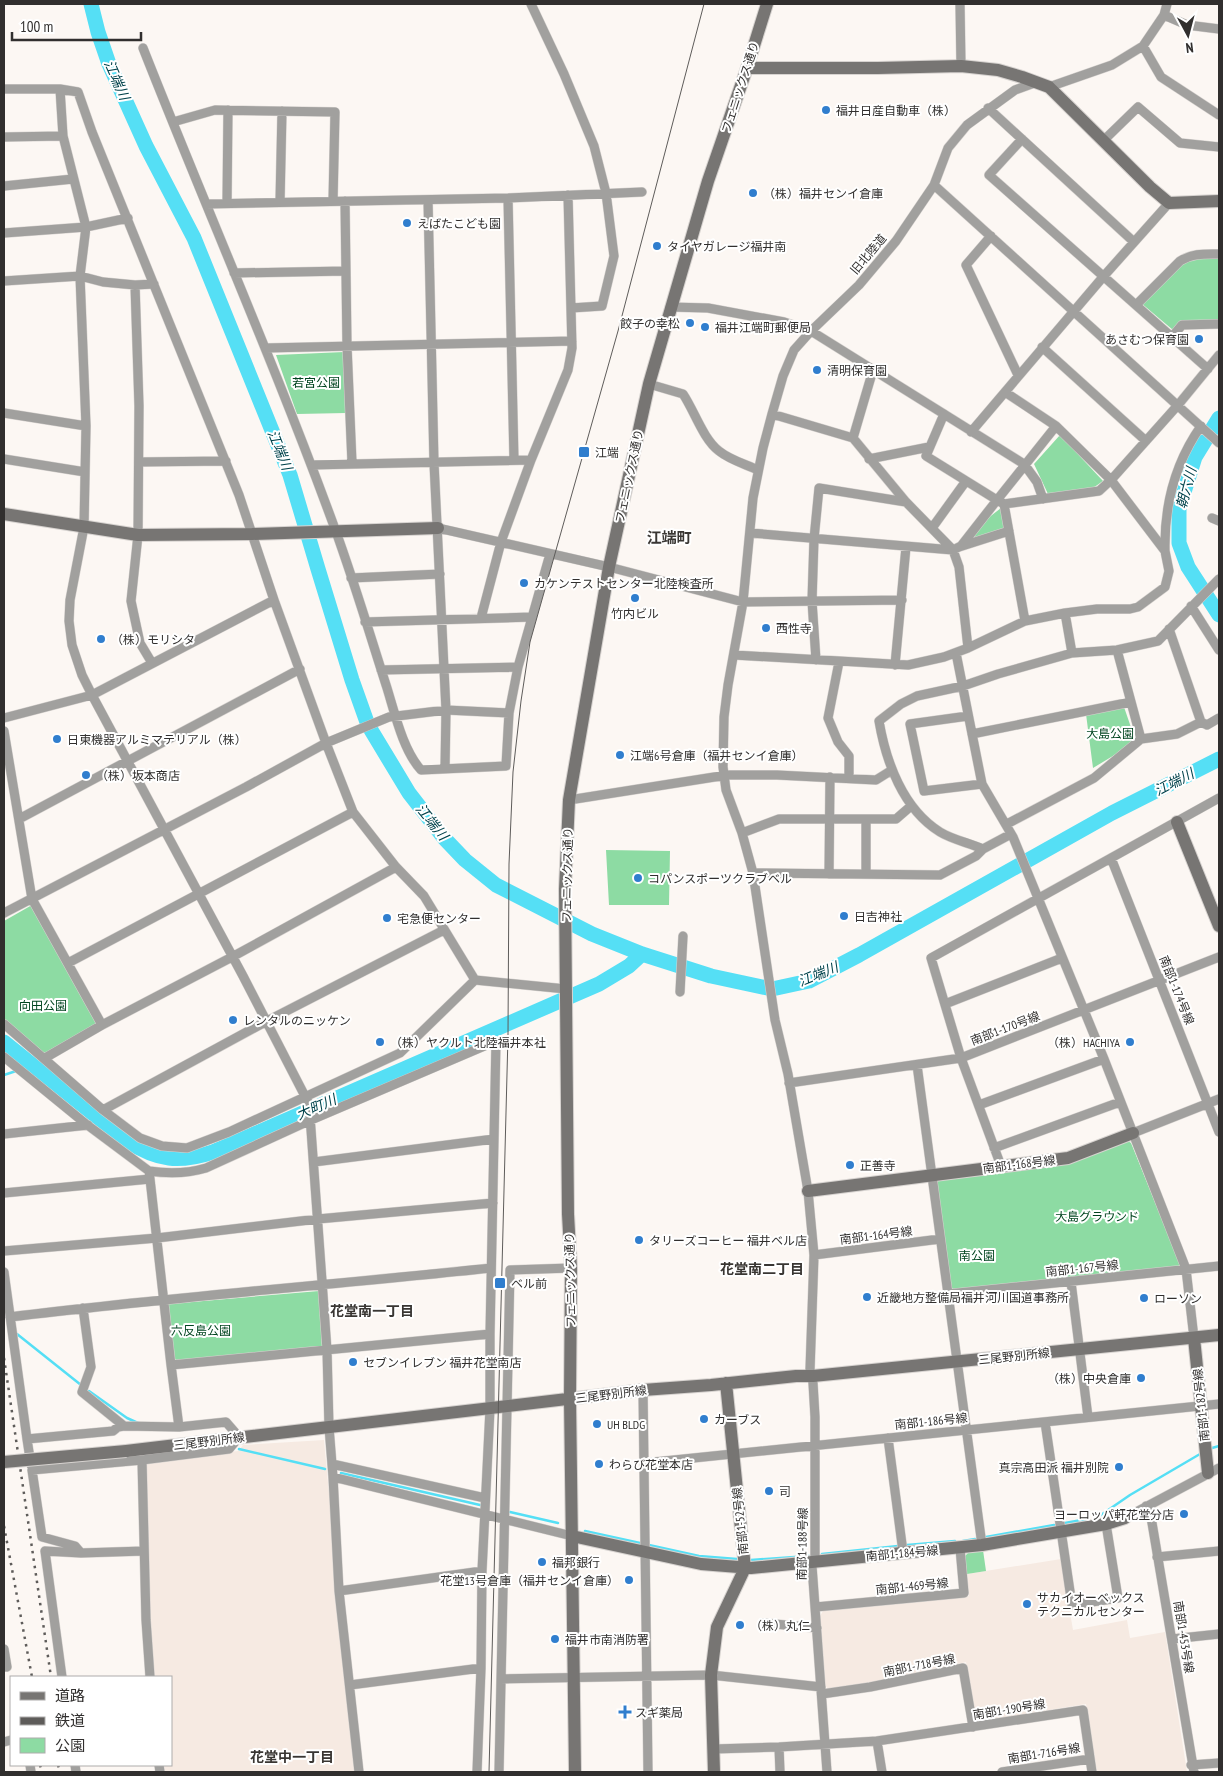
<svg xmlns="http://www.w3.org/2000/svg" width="1223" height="1776" viewBox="0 0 1223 1776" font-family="'PT Sans Narrow','Noto Sans JP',sans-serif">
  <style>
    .built { fill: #f6eae2 }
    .green { fill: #8ddba3 }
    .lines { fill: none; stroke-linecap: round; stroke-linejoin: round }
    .stream { stroke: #55dff5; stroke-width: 2.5 }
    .river { stroke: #55dff5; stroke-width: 15 }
    .street-casing { stroke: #d7d3d0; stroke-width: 10 }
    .secondary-casing { stroke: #d7d3d0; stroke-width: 14 }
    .street { stroke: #a1a09e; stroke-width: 9 }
    .secondary { stroke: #777573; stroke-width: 12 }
    .tram { stroke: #5e5c5a; stroke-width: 1 }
    .rail { stroke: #5e5c5a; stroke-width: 2.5; stroke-dasharray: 2.5 5; stroke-linecap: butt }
    .secondary-bridge-casing { stroke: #d7d3d0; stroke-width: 14; stroke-linecap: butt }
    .secondary-bridge { stroke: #777573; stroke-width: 12 }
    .poi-dot { fill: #307ece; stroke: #fff; stroke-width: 2 }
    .labels { text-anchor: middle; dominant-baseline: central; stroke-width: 4; stroke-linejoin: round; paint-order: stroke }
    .street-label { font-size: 12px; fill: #312f2e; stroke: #fff }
    .poi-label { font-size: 12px; fill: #312f2e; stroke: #fff; text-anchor: start }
    .park-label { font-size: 12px; fill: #00441f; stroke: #fff }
    .water-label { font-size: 14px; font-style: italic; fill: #00424b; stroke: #fff }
    .neighbourhood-label { font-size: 14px; font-weight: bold; fill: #393633; stroke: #fff }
    .quarter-label { font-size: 15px; font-weight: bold; fill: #393633; stroke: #fff }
  </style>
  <rect width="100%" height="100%" fill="#fcf7f3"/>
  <!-- built -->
  <path class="built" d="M324,1440l31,332h-190l-1,-7h7v-88h-19l-8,-214 94,-12 5,-6z
    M1061,1559l12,71 54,-10 3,18 35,-6 22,140h-90l-11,-68 -105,17 -5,-3 -10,-56 -96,21 -42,6 -3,-4 -5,-69 3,-5 146,-15 -2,-22z"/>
  <!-- green -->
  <path class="green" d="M1192,258h27v65l-46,7 -32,-27 41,-41z
    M344,352l2,61 -49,1 -21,-59z
    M1060,435l43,46 -10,7 -45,6 -14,-30z
    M1001,508l3,20 -38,14 17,-20z
    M1124,707l12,35 -43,26 -7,-54z
    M606,850l64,1 -1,54h-60z
    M32,905l66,118 -53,35 -41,-34v-103z
    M1128,1141l3,2 49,121 -2,3 -225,23 -3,-3 -14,-105 2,-3z
    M319,1291l3,56 -147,15 -7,-58z
    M983,1550l3,21 -19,3 -2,-18 4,-4z"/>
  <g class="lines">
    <!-- stream -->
    <path class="stream" d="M20,1067l6,-8
      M4,1075l12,-4
      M17,1334l64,51
      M89,1391l38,27 11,5
      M1212,1448l7,-2
      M239,1449l86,20
      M341,1473l139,32
      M510,1512l48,11
      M1098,1517l32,-22 70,-41
      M1065,1523l22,-4
      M585,1531l55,12
      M986,1537l68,-12
      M963,1541l12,-2
      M649,1545l50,11 38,3
      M907,1545l48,-4
      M822,1554l76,-8
      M751,1560l58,-4"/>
    <!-- river -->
    <path class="river" d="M91,4l7,28 11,32 37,82 48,92 96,237 28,94 34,111 16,45 41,68 35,45 21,22 31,25 96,49 50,20 69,22 61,13 37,-8 50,-26 253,-142 107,-54
      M1219,418l-24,39 -16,51v35l9,24 31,48
      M4,1042l123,99c31,20 52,22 86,11l386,-168 30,-18 13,-12"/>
    <defs>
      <path id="street" d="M531,4l33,70 30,72 12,47 8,63 -12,50 -31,2
        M960,4l1,62
        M1164,15l23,10 32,4
        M1143,46l18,31 58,38
        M143,48c63,160 133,319 192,481 19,52 35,106 52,159 8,26 16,62 34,82l85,-4 3,-53 9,-46 32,-113
        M1049,87l63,-22 31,-19 21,-31 3,-11
        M4,89h56l18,3 14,40 147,363 35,105 52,143 63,-26 57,-7 63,3
        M60,89l3,47 23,91 -6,49 6,150 -2,101 -14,73 -1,21 3,24 10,30 10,20 151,281 65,126 2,14 17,234 2,77 4,50 6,114 20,181
        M988,108l146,134
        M173,122l42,-12 120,2 -2,89
        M4,137l59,-1
        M1022,139l-33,36 219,194
        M1103,141l35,-34 42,36 39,4
        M934,185l285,258
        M4,186l69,-7
        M508,198l6,262
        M428,200l6,263 12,247 -1,59
        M345,201l2,145 5,117
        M280,202l2,-91
        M227,203l1,-93
        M206,204l302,-6 134,-6
        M4,233l82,-6 42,-9
        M991,236l-25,29 52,110
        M234,273l112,-2
        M4,281l76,-5 23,6 32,3 19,-1
        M135,285l4,121 -1,129 -7,66 9,42 12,20
        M1136,305l44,-44c13,-8 25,-7 39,-7
        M670,307l38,1 76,14 27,9 213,133 13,18 6,17
        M1172,337l10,-12 37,-1
        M1042,347l104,94
        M266,348l306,-7
        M873,370l-20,68 53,64 47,48 6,17 9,81
        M649,384l34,10c11,16 20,45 36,57 11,9 26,13 39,19
        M4,413l82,13
        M772,414l81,24
        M944,414l-18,42 71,44 59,-74
        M971,432l132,-155 66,-74
        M4,459l81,13
        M869,459l60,-12
        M139,462l87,-1
        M311,465l220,-5 37,-90 4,-22 -4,-153
        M1004,504l21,117
        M1212,518l7,3
        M438,528l171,39 134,35 159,-2
        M932,528l34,-47
        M751,533l202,17 8,-4 36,-46 7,4 95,-13 12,-11 67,-75 41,-50
        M959,547l50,-16
        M1165,551c-1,-46 10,-88 36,-125
        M351,578l89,-4
        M1191,606l28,44
        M1065,613l7,40
        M481,618l20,-76 30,-82
        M365,622l167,-5
        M1117,650l24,89
        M956,653l26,131 31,53 91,222 82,210 8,69
        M734,655l174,10 36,-8 24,-9 57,-27 40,-8 32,-4h33l8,-2 27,-20 4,-16 -4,-20 -54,-71 -55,-54 -51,-34
        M816,660l-4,-59 2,-62 5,-51 87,14
        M839,662l-11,56 10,24 11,14v22
        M895,665l11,-118
        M381,670l137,-3
        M968,716l-58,8 14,67 58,-7
        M4,718l88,-23 182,-95
        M1201,722l6,3 12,-7
        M4,731l28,168 70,126
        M972,734l159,-32
        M569,800l158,-25h50l99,5 16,-10
        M19,819l281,-150
        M1007,824l87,-46 47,-39 36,-5 24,-12 -32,-93
        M742,833l37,-14h117l15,-13
        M1011,834l-28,15c-13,-6 -30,-9 -43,-17 -37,-23 -54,-70 -61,-111l22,-17 16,-8 46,-10 35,-12 74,-21 45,-3 41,-9 61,-62
        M1111,858l108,274
        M753,873l187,2 36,-19 7,-7
        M829,874l1,-97
        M866,874v-54
        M4,913l242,-126 80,-44 27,69 43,55 28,29 51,84 -75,73 -171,79 -42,16 -25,-2 -22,-8 -37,-28 -99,-86
        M68,963l285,-151
        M475,980l91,9
        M680,992l3,-56
        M945,1004l117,-46
        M4,1057l82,67 63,47
        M45,1058l57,-33 130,-68 164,-90
        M917,1065l65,480
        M789,1083l172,-25 258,-101
        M979,1105l125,-46
        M103,1110l164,-89 177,-91
        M1133,1133l86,-34
        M4,1134l84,-9
        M994,1148l126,-46
        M314,1162l180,-23
        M1001,1166l-40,-108 -30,-100 288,-160
        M150,1179l-1,-8c20,3 37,3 57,-3l105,-48 185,-79 -6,293v75l-8,162 -1,97 -4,104
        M4,1193l146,-14 21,186 8,62
        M4,1251l153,-13 161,-19 175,-16
        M814,1255l126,-16
        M4,1272l23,167 86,-8 5,-4 6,-1 55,1 47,-5 13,15 -10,12 -87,11 4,160 4,57
        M1071,1282l17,135
        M948,1294l271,-28
        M83,1308l8,59 -9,25 42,34
        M10,1317c160,-20 321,-32 481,-49
        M171,1365l319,-31
        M643,1390l5,382
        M1045,1422l27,183 46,-7 -12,-74
        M888,1438l15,114
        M27,1439l4,26
        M645,1463l574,-59
        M332,1464l153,34
        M333,1477l239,59
        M1146,1506l4,5 44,261
        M1125,1518l94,-50
        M81,1553l-6,-7 -33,-9 -10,-67 110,-10
        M1157,1557l62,-6
        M339,1591l143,-20
        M816,1607l148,-14 -4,-45
        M764,1623l53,5
        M1172,1639l47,-5
        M4,1649l3,18h-3
        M62,1677l-17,-126 36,2 63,-2
        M501,1679l210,-4 110,12
        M350,1685l131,-17
        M822,1694l48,-7 93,-19 10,59
        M877,1741l5,31
        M4,1742l7,-2
        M779,1747l1,25
        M714,1749l65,-2 98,-6 206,-31 9,62
        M30,1765l1,7
        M75,1765l1,7
        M159,1765l1,7
        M1191,1765l28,-2
        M499,1772l11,-502 61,-2
        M827,1772l-15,-206 3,-9v-140l-2,-34 -3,-13 4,-115 -6,-64 -20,-117 -13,-54 -22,-147 -11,-40 -16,-43 -3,-23 1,-50 4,-32 15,-83 10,-104 10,-50 9,-34 11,-38 11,-26 17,-19 48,-46 37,-44 38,-56 14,-37 19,-23 48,-35 22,-8
        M1002,1772l88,-13"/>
      <path id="secondary" d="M747,68h131l83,-2 37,4 24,7 27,10 101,100 19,16 50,-2
        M4,514l134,21 114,-1 186,-6
        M1177,822l42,104
        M808,1191l260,-33 65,-25
        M1194,1338l14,135
        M126,1451l517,-61 68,-5 85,-9h17l406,-41
        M572,1536l129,28 50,4 231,-23 124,-21 19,-6
        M575,1772l-5,-373 1,-131 -3,-54 -3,-325 4,-89 40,-233 40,-183 59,-203 39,-113 20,-64
        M714,1772l-3,-97 6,-48 28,-59 -19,-185"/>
    </defs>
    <!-- street casing -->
    <use href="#street" class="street-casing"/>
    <!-- secondary casing -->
    <use href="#secondary" class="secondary-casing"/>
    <!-- street -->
    <use href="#street" class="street"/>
    <!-- secondary -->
    <use href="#secondary" class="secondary"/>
    <!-- tram -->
    <path class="tram" d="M489,1772l19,-737 1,-171 4,-92 8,-71 9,-59 88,-311 86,-327"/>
    <!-- rail -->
    <path class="rail" d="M4,1358l47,319
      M4,1526l28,151
      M40,1765l2,7
      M58,1765l2,7"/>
    <defs>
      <path id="secondary-bridge" d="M4,1462l122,-11"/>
    </defs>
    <!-- secondary-bridge casing -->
    <use href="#secondary-bridge" class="secondary-bridge-casing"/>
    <!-- secondary-bridge -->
    <use href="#secondary-bridge" class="secondary-bridge"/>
  </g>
  <!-- markers -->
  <g class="poi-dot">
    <circle cx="826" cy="110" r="5"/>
    <circle cx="753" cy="193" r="5"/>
    <circle cx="407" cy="223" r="5"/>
    <circle cx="657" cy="246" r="5"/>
    <circle cx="690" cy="323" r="5"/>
    <circle cx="705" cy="327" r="5"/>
    <circle cx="1199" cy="339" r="5"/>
    <circle cx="817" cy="370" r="5"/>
    <rect x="578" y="446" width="12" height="12" rx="2.5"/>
    <circle cx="524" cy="583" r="5"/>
    <circle cx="635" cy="598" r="5"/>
    <circle cx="766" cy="628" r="5"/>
    <circle cx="101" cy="639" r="5"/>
    <circle cx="57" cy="739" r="5"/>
    <circle cx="620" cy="755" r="5"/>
    <circle cx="86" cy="775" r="5"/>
    <circle cx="638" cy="878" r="5"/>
    <circle cx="844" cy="916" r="5"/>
    <circle cx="387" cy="918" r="5"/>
    <circle cx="233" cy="1020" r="5"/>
    <circle cx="380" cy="1042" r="5"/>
    <circle cx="1130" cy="1042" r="5"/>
    <circle cx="850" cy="1165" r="5"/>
    <circle cx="639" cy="1240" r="5"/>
    <rect x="494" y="1277" width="12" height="12" rx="2.5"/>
    <circle cx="867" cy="1297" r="5"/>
    <circle cx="1144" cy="1298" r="5"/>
    <circle cx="353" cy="1362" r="5"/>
    <circle cx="1141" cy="1378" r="5"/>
    <circle cx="704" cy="1419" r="5"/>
    <circle cx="597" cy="1424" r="5"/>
    <circle cx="599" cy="1464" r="5"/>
    <circle cx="1119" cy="1467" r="5"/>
    <circle cx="769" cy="1491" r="5"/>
    <circle cx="1184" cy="1514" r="5"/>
    <circle cx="542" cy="1562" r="5"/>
    <circle cx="629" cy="1580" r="5"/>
    <circle cx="1027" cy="1604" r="5"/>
    <circle cx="740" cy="1625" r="5"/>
    <circle cx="555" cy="1639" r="5"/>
    <path d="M622.5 1704.5h5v5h5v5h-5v5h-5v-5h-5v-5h5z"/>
  </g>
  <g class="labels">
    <!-- street labels -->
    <g class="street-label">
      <text transform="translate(740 87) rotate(-72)">フェニックス通り</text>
      <text transform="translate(868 254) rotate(-50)">旧北陸道</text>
      <text transform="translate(629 476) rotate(-78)">フェニックス通り</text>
      <text transform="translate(567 875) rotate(-89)">フェニックス通り</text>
      <text transform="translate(1177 990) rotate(68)">南部1-174号線</text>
      <text transform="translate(1005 1028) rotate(-21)">南部1-170号線</text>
      <text transform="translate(1019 1164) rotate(-7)">南部1-168号線</text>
      <text transform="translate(876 1235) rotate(-7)">南部1-164号線</text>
      <text transform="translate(1082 1268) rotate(-6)">南部1-167号線</text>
      <text transform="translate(570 1280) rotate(-91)">フェニックス通り</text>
      <text transform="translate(1014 1356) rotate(-6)">三尾野別所線</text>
      <text transform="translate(611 1394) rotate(-7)">三尾野別所線</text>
      <text transform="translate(1201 1405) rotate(-96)">南部1-182号線</text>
      <text transform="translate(931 1421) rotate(-6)">南部1-186号線</text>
      <text transform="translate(209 1441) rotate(-7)">三尾野別所線</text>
      <text transform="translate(740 1521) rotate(-96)">南部1-52号線</text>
      <text transform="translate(802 1544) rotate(-89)">南部1-188号線</text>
      <text transform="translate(902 1553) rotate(-5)">南部1-184号線</text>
      <text transform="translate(912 1586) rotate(-6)">南部1-469号線</text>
      <text transform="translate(1184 1637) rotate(81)">南部1-453号線</text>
      <text transform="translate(919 1665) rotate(-11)">南部1-718号線</text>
      <text transform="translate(1009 1709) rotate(-9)">南部1-190号線</text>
      <text transform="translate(1044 1753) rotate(-9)">南部1-716号線</text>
    </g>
    <!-- poi labels -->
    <g class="poi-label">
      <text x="836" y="110">福井日産自動車（株）</text>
      <text x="763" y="193">（株）福井センイ倉庫</text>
      <text x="417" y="223">えばたこども園</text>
      <text x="667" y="246">タイヤガレージ福井南</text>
      <text x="680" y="323" text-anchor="end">餃子の幸松</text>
      <text x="715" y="327">福井江端町郵便局</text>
      <text x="1189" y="339" text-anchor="end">あさむつ保育園</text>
      <text x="827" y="370">清明保育園</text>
      <text x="595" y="452">江端</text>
      <text x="534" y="583">カケンテストセンター北陸検査所</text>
      <text x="635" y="613" text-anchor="middle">竹内ビル</text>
      <text x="776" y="628">西性寺</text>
      <text x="111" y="639">（株）モリシタ</text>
      <text x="67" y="739">日東機器アルミマテリアル（株）</text>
      <text x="630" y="755">江端6号倉庫（福井センイ倉庫）</text>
      <text x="96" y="775">（株）坂本商店</text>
      <text x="648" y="878">コパンスポーツクラブベル</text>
      <text x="854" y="916">日吉神社</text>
      <text x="397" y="918">宅急便センター</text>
      <text x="243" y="1020">レンタルのニッケン</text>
      <text x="390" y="1042">（株）ヤクルト北陸福井本社</text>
      <text x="1120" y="1042" text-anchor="end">（株）HACHIYA</text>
      <text x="860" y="1165">正善寺</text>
      <text x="649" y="1240">タリーズコーヒー 福井ベル店</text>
      <text x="511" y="1283">ベル前</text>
      <text x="877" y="1297">近畿地方整備局福井河川国道事務所</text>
      <text x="1154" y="1298">ローソン</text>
      <text x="363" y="1362">セブンイレブン 福井花堂南店</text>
      <text x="1131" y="1378" text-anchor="end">（株）中央倉庫</text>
      <text x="714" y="1419">カーブス</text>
      <text x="607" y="1424">UH BLDG</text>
      <text x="609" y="1464">わらび花堂本店</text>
      <text x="1109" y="1467" text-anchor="end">真宗高田派 福井別院</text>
      <text x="779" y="1491">司</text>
      <text x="1174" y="1514" text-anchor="end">ヨーロッパ軒花堂分店</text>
      <text x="552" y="1562">福邦銀行</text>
      <text x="619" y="1580" text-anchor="end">花堂13号倉庫（福井センイ倉庫）</text>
      <text x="1037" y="1597">サカイオーベックス<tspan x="1037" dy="14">テクニカルセンター</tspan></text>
      <text x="750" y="1625">（株）丸仁</text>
      <text x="565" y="1639">福井市南消防署</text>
      <text x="635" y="1712">スギ薬局</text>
    </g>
    <!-- park labels -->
    <g class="park-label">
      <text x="316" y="382">若宮公園</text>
      <text x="1110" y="733">大島公園</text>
      <text x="43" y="1005">向田公園</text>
      <text x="1097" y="1216">大島グラウンド</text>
      <text x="977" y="1255">南公園</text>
      <text x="201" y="1330">六反島公園</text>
    </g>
    <!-- water labels -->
    <g class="water-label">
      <text transform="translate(117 80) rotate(66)">江端川</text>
      <text transform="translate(280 450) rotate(68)">江端川</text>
      <text transform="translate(1186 488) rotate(-75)">朝六川</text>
      <text transform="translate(1174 782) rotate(-27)">江端川</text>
      <text transform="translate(432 822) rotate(51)">江端川</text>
      <text transform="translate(818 974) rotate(-22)">江端川</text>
      <text transform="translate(316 1107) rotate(-24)">大町川</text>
    </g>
    <!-- neighbourhood labels -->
    <g class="neighbourhood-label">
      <text x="762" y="1269">花堂南二丁目</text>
      <text x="372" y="1311">花堂南一丁目</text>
      <text x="292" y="1757">花堂中一丁目</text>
    </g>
    <!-- quarter labels -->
    <g class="quarter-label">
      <text x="669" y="537">江端町</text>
    </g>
  </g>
  <!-- border -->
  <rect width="1223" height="1776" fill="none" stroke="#312f2e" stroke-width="10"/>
  <!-- legend -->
  <rect x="10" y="1676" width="162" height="90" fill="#ffffff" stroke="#adacab"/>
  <rect x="20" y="1692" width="25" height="8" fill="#777573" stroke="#adacab"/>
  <text x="55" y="1701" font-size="15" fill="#312f2e">道路</text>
  <rect x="20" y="1717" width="25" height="8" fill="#5e5c5a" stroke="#adacab"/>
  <text x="55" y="1726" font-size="15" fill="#312f2e">鉄道</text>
  <rect x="20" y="1738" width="25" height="15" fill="#8ddba3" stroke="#adacab"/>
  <text x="55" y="1751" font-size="15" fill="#312f2e">公園</text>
  <!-- north arrow -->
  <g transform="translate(1188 35) rotate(173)" stroke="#ffffff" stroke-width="4" paint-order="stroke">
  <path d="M0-4L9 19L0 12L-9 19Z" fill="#312f2e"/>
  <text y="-8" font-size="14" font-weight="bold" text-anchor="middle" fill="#312f2e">N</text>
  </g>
  <!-- scale -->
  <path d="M12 32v8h129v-8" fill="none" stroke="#312f2e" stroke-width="2.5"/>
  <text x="20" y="32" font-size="15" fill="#312f2e" stroke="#ffffff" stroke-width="4" paint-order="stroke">100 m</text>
</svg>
